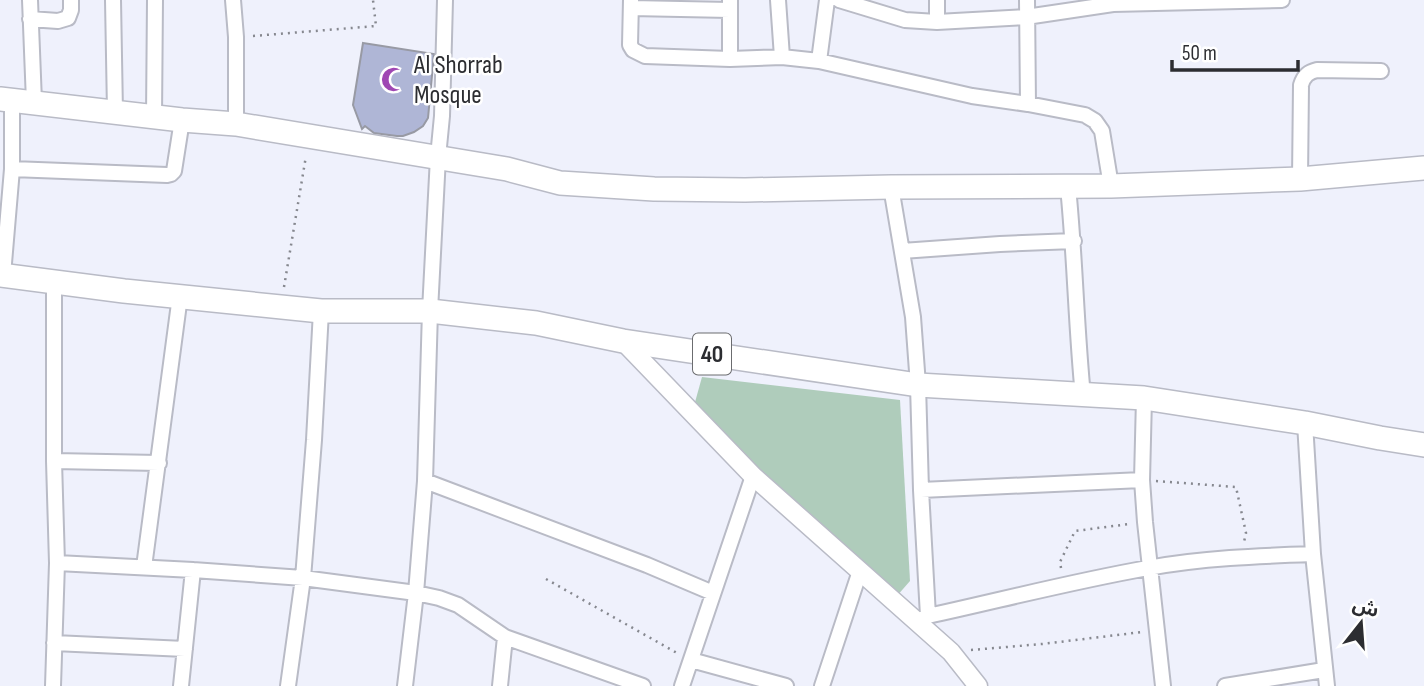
<svg xmlns="http://www.w3.org/2000/svg" width="1424" height="686" viewBox="0 0 1424 686" font-family="'Sofia Sans Condensed','Noto Sans Arabic',sans-serif">
  <style>
    .green { fill: #afccbb }
    .building { fill: #afb6d6; stroke: #989aa4; stroke-width: 2 }
    .lines { fill: none; stroke-linecap: round; stroke-linejoin: round }
    .minor-casing { stroke: #b9bbc6; stroke-width: 18 }
    .tertiary-casing { stroke: #b9bbc6; stroke-width: 21 }
    .trunk-casing { stroke: #b9bbc6; stroke-width: 26 }
    .path { stroke: #86888f; stroke-width: 2.5; stroke-dasharray: 2 5; stroke-linecap: butt }
    .minor { stroke: #fff; stroke-width: 14 }
    .tertiary { stroke: #fff; stroke-width: 18 }
    .trunk { stroke: #fff; stroke-width: 23 }
    .labels { text-anchor: middle; dominant-baseline: central; stroke-width: 5; stroke-linejoin: round; paint-order: stroke }
    .shield { fill: #fff; stroke: #6b6c6f; stroke-width: 2 }
    .shield-label { font-size: 24px; font-weight: bold; fill: #2c2d31 }
    .poi-label { font-size: 26px; fill: #2c2d31; stroke: #fff; text-anchor: start }
  </style>
  <rect width="100%" height="100%" fill="#eff1fc"/>
  <!-- green -->
  <path class="green" d="M702,377l198,23 10,181 -14,16 -204,-184z"/>
  <!-- building -->
  <path class="building" d="M363,43l71,11 -6,64 -5,8 -9,6 -11,4h-6l-23,-3 -9,-7 -3,3 -9,-24z"/>
  <g class="lines">
    <defs>
      <path id="minor" d="M30,0l4,102
        M113,0l2,112
        M233,0l3,37v87
        M631,0l-1,45 3,5 12,6 85,3 52,-2 37,4 153,35 56,8 57,11 10,6 7,10 9,55
        M778,0l4,57
        M839,0l66,20 32,2 89,-5 87,-13 169,-4
        M937,0v22
        M1027,0l1,104
        M631,8l99,2
        M30,19l28,2 10,-3 3,-8v-10
        M730,59v-58
        M819,61l8,-61
        M154,116l1,-116
        M12,169l155,6 4,-1 3,-3 8,-51
        M1300,179l1,-94c3,-10 8,-13 16,-15l64,1
        M891,187l22,130 5,68 3,105 7,126
        M1068,187c7,69 8,139 15,209
        M902,251l98,-7 74,-3
        M3,275l9,-106v-69
        M1144,398l-2,82 3,42 18,164
        M1305,423l8,131 14,132
        M54,461l105,2
        M425,481l222,84 66,28
        M921,490l221,-10
        M57,563l136,7 110,8 113,15 23,5 19,7 47,32 138,49
        M144,567l36,-271
        M922,619l6,-3c73,-16 146,-35 220,-48 54,-10 110,-12 165,-14
        M54,643l131,6
        M691,660l95,26
        M53,686l4,-123 -3,-102v-178
        M181,686l12,-116
        M288,686l15,-108 11,-138 7,-129
        M405,686l11,-93 9,-112 5,-170 8,-154 4,-41 3,-116
        M500,686l5,-49
        M682,686l71,-210
        M822,686l38,-115
        M1225,686l99,-16"/>
      <path id="tertiary" d="M623,341l130,135 198,176 27,34"/>
      <path id="trunk" d="M0,99l182,21 54,4 271,45 53,14 94,6 91,1 146,-3 220,-1 189,-7 124,-11
        M0,275l124,16 197,20h109l106,12 87,18 295,44 226,13 161,25 75,15 44,7"/>
    </defs>
    <!-- minor casing -->
    <use href="#minor" class="minor-casing"/>
    <!-- tertiary casing -->
    <use href="#tertiary" class="tertiary-casing"/>
    <!-- trunk casing -->
    <use href="#trunk" class="trunk-casing"/>
    <!-- path -->
    <path class="path" d="M253,36l123,-10 -3,-26
      M284,287l22,-131
      M1156,481l80,6 10,46 -2,9
      M1061,568l-1,-6 15,-31 54,-7
      M546,579l131,74
      M971,650l71,-6 100,-12"/>
    <!-- minor -->
    <use href="#minor" class="minor"/>
    <!-- tertiary -->
    <use href="#tertiary" class="tertiary"/>
    <!-- trunk -->
    <use href="#trunk" class="trunk"/>
  </g>
  <!-- icons -->
  <defs>
    <symbol id="mosque-bare" viewBox="-9 -9 18 18"><path d="M3.5-4.9A6 6 0 1 0 3.5 4.9A5 5 0 1 1 3.5-4.9Z" fill="#9f47b3" stroke="#fff" stroke-width="2.5" paint-order="stroke"/></symbol>
  </defs>
  <g fill-rule="evenodd">
    <use href="#mosque-bare" x="376" y="62" width="35" height="35"/>
  </g>
  <g class="labels">
    <!-- shield labels -->
    <rect class="shield" x="693" y="333.5" width="38" height="41" rx="5"/>
    <g class="shield-label">
      <text x="712" y="354">40</text>
    </g>
    <!-- poi labels -->
    <g class="poi-label">
      <text x="414" y="65">Al Shorrab<tspan x="414" dy="30">Mosque</tspan></text>
    </g>
  </g>
  <!-- north arrow -->
  <g transform="translate(1361 623) rotate(17)" stroke="#ffffff" stroke-width="5" paint-order="stroke">
  <path d="M0-5L12 26L0 18L-12 26Z" fill="#2c2d31"/>
  <text y="-10" font-size="19" font-weight="bold" text-anchor="middle" fill="#2c2d31">ش</text>
  </g>
  <!-- scale -->
  <path d="M1172 60v10h126v-10" fill="none" stroke="#2c2d31" stroke-width="3.5"/>
  <text x="1182" y="60" font-size="21" fill="#2c2d31" stroke="#ffffff" stroke-width="5" paint-order="stroke">50 m</text>
</svg>
